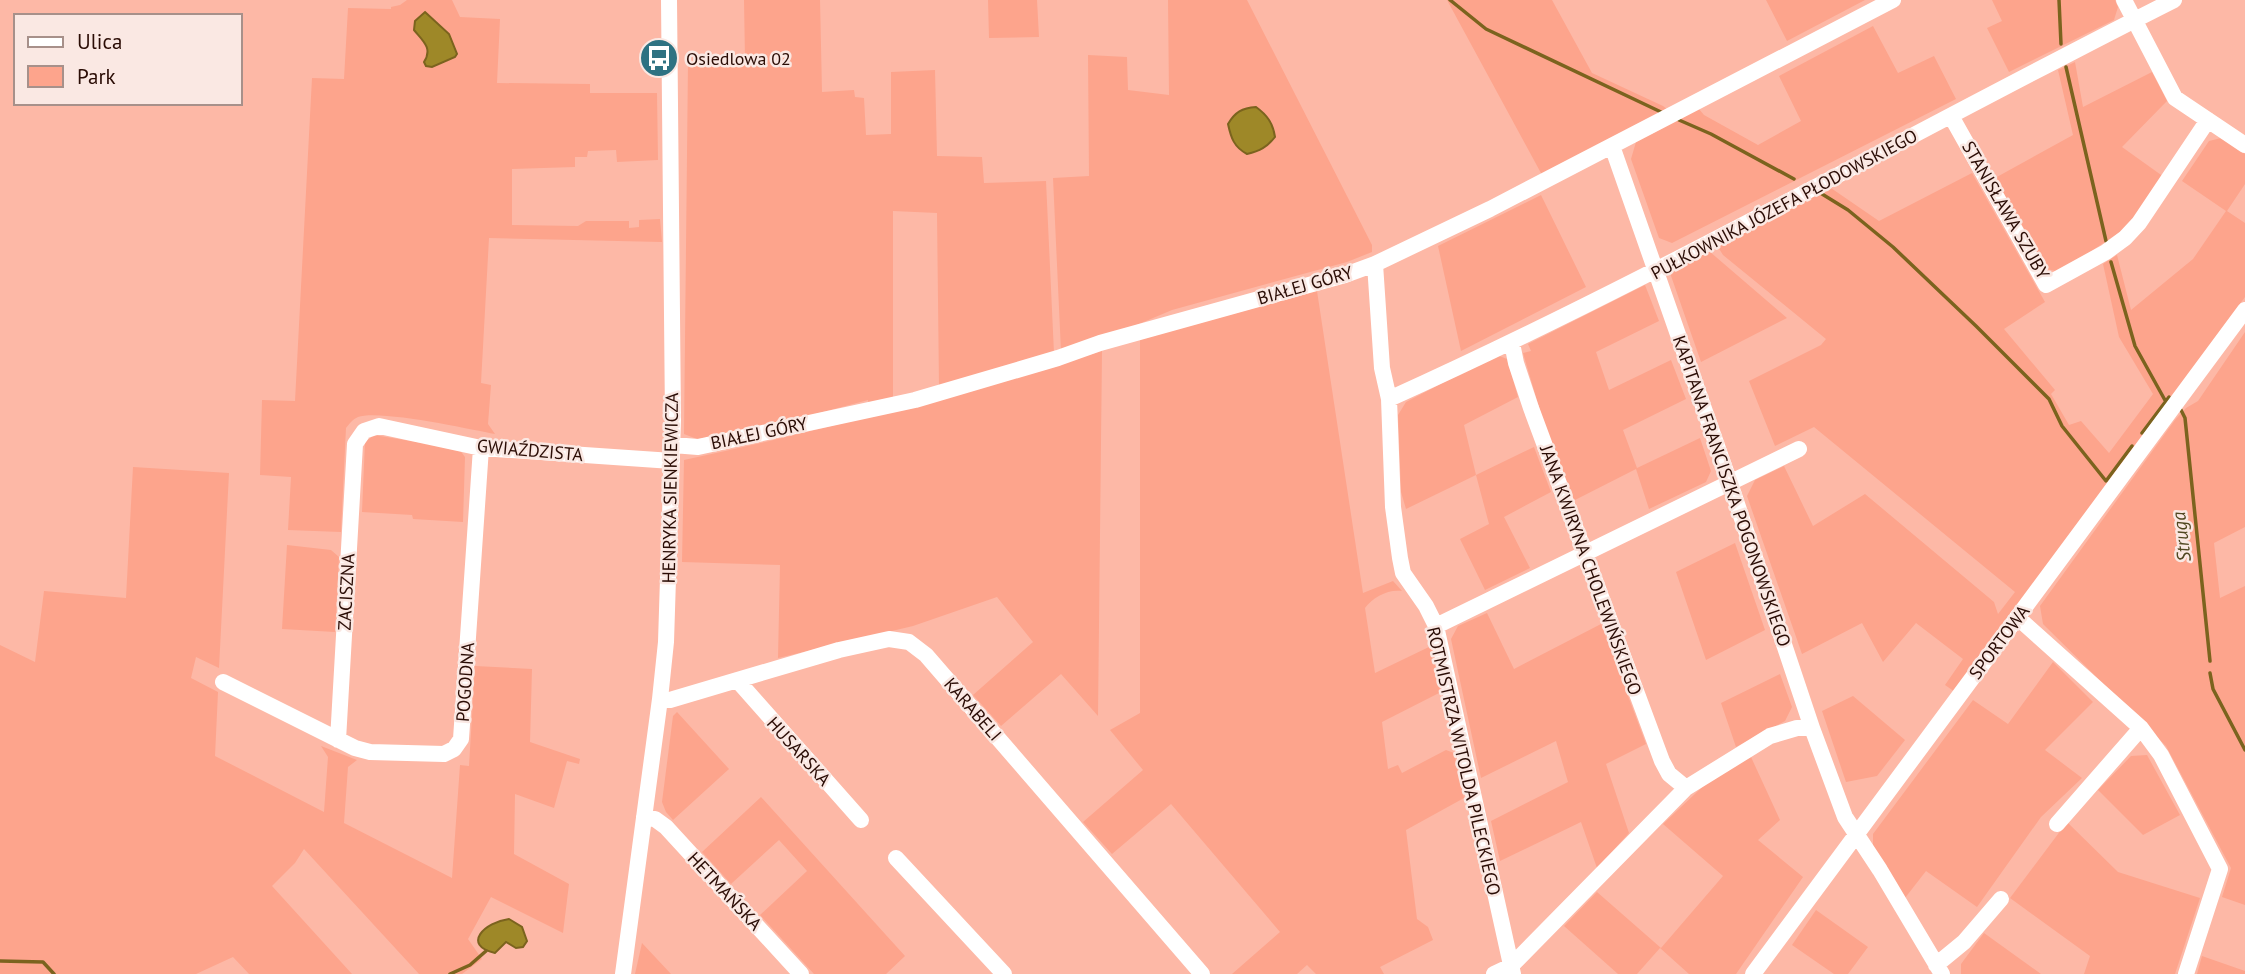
<svg xmlns="http://www.w3.org/2000/svg" width="2245" height="974" viewBox="0 0 2245 974" font-family="'PT Sans',sans-serif">
  <style>
    .green { fill: #fda48c }
    .water { fill: #9e8828; stroke: #7b631e; stroke-width: 2 }
    .lines { fill: none; stroke-linecap: round; stroke-linejoin: round }
    .stream { stroke: #7b631e; stroke-width: 3.5 }
    .minor { stroke: #fff; stroke-width: 16 }
    .labels { text-anchor: middle; dominant-baseline: central; stroke-width: 5; stroke-linejoin: round; paint-order: stroke }
    .poi-label { font-size: 18px; fill: #2a0c05; stroke: #fae8e3; text-anchor: start }
    .street-label { font-size: 18px; fill: #2a0c05; stroke: #fae8e3 }
    .water-label { font-size: 19px; font-style: italic; fill: #514721; stroke: #fae8e3 }
  </style>
  <rect width="100%" height="100%" fill="#fdb8a6"/>
  <!-- green -->
  <path class="green" d="M407,0h45l8,17 40,2 -3,64 93,1v9h67l1,67 -41,2 -1,-12 -28,1 -1,6h-12v10l-63,2v56l66,1 8,-5h43v7l10,-1v-7l21,-1 2,23 -173,-4 -8,145 10,2 -3,39 7,10c-25,-5 -117,-25 -137,-17 -5,2 -9,7 -12,11l-5,104 -53,-2 3,-53 -31,-2 2,-75 33,1 17,-323 32,1 4,-71 43,1v-2l9,-2z
    M744,0h76l2,92 32,-2 1,7 9,1 2,37 25,-1v-62l44,-2 2,86 45,1 2,26 62,-2 8,172 -115,34 -2,-174 -44,-2v187l-24,7 -1,-5 -120,32 -51,7 -13,-5 4,-372 57,-3z
    M988,0h49l2,37 -50,1z
    M1168,0h79l125,245v7l-25,10 -175,48 -45,19 -66,22 -8,-173 36,-2 -1,-121 39,2 1,33 41,5z
    M1447,0h105l40,73 71,33 5,4 -126,65z
    M1766,0h99l-78,41z
    M1992,0h123l3,7 -4,13 -105,52 -22,-44 15,-7z
    M1873,26l25,47 36,-17 22,43 -284,144 -13,-5 -28,-79 5,-17 63,-33 5,6 54,30 43,-24 -22,-45z
    M2075,62l8,45 69,-35 15,29 -45,46 42,30 -35,49 -69,46 -13,-3 -52,-91 78,-43 -15,-65z
    M2221,138l24,16v30l-18,27 18,12v74l-290,395 -10,-7 18,-26 -47,-36 -33,39 -21,-39 -60,31 -55,-158 8,-16 29,-14 29,60 52,-32 129,108 4,12 17,-22 -201,-165 -39,19 -26,-65 72,-36 5,-6 -103,-84 -5,-8 110,-61 51,35 93,-48 73,129 -41,27 51,61 -4,4 18,31 12,-4 28,32 44,-59 -34,-57 -16,-73 14,-9 14,55 62,-51 33,-48 -44,-30 27,-40z
    M1541,195l45,92 -125,64 -23,-105z
    M1709,251l78,67 -86,44 -31,-89z
    M1645,285l14,36 -63,31 13,38 62,-30 15,39 -63,31 14,38 63,-30 11,33 -5,11 -57,27 -13,-40 -63,32 -29,-77 -21,-71 8,-2 -3,-7z
    M1317,291l46,302 30,-12 9,10c-14,-2 -29,6 -37,17l10,65 56,-27 10,46 -59,30 6,47 10,-4 4,8 44,-23 8,3 10,45 -58,32 11,89 11,8 5,13 -53,27 4,7h-68l-9,-9 -10,9h-65l48,-42 -109,-128 -59,50 -29,-32 60,-52 -33,-40 30,-17v-374z
    M2245,332v195l-31,16 6,55 25,-12v319l-23,-8 9,-29 -65,-122 -123,-122 -3,-18 135,-186 11,-12 12,-7z
    M1102,351l-4,365 -37,-42 -60,52 -28,-31 60,-53 -36,-45 -84,29 -135,32 2,-93 -98,-3 2,-102c141,-30 280,-67 418,-109z
    M1497,355l10,4 11,38 -54,28 12,50 58,-28 17,45 -47,25 26,51 -45,22 -25,-51 29,-15 -13,-49 -70,34 -5,-17 -3,-77 8,-13z
    M374,435l85,14 6,8 -2,65 -50,-3 -1,-4 -50,-3 3,-70z
    M133,467l96,6 -10,195 -23,-11 -5,21 27,14 -3,64 109,56 4,-55 -7,-11 36,14 -9,7 -4,56 108,55 8,-113 9,1 6,-100 57,3 -2,73 50,17 -1,5 -12,-3 -13,47 -39,-14 -1,60 55,30 -6,49 -72,-36 -23,42 14,20 -20,15h-43l-115,-125 -9,14 -23,23 80,88h-103l-16,-17 -37,17h-196v-329l35,17 9,-71 82,7z
    M1735,543l30,87 -59,30 -30,-88z
    M287,545l44,5 8,7 -4,75 -53,-3z
    M1487,613l27,56 87,-45 45,120 -40,20 23,69 -32,35 -16,-46 -81,39 -9,-40 77,-39 -12,-41 -75,37 -30,-139 7,-13z
    M2053,662l40,40 -48,48 37,28 -41,39 -64,90 -51,-36 -21,27 -32,-48v-16l100,-134 35,24z
    M1780,674l12,33 -7,14 -49,26 -15,-44z
    M1853,696l52,44 -28,36 -31,6 -24,-71z
    M677,712l52,57 -56,51 -7,-8 -4,-10 11,-86z
    M2147,755l33,60 -37,20 -45,-45 33,-34z
    M1751,757l29,63 -22,20 45,37 -67,97h-47l-29,-26 -23,26h-19l-54,-48 33,-34 64,56 62,-72 -60,-52 51,-48z
    M761,797l144,159 -19,18h-72l-54,-59 47,-44 -28,-31 -48,44 -29,-32z
    M2067,822l51,50 82,26 -25,76h-91l6,-18 -80,-58z
    M1816,910l52,37 -20,27h-14l-42,-29z
    M1984,933l57,41h-80v-10z
    M642,943l29,31h-36z
    M2202,956l43,15v3h-48z"/>
  <!-- water -->
  <path class="water" d="M425,12l24,22 8,20 -2,3 -23,10 -6,-1 -2,-4c9,-14 -1,-21 -10,-32l1,-9z
    M1256,107c11,8 17,16 19,30 -8,10 -15,14 -28,17 -13,-7 -16,-16 -19,-30 7,-12 14,-16 28,-17z
    M509,919l13,8 5,14 -4,6 -7,1 -10,-6 -11,11c-34,-8 -10,-31 14,-34z"/>
  <g class="lines">
    <!-- stream -->
    <path class="stream" d="M1450,0l36,29 175,83
      M2059,0l2,44
      M2066,67l40,174
      M1679,120l32,14 83,45
      M1822,194l26,16 45,37 83,79 73,73 13,27 44,55 26,-35
      M2111,262l24,84 31,56
      M2181,410l4,8 25,243
      M2142,433l27,-36
      M2210,673l3,16 32,61
      M0,961l43,1 11,12
      M450,974l20,-9 16,-14"/>
    <!-- minor -->
    <path class="minor" d="M2124,0l51,98 70,47
      M1951,116l95,169 60,-33 19,-14 14,-15 69,-103
      M1612,146l118,337 82,245 33,89 35,53 62,104
      M1375,264l7,104 7,31 4,108 7,51 3,15 23,33 10,20 77,348
      M1512,343l4,20 15,45 131,353 7,13 17,14
      M1389,399c268,-121 523,-267 785,-399
      M673,445l25,2 217,-47 143,-42 42,-15 245,-68 30,-11 115,-55 403,-209
      M2017,617l124,111 20,27 59,114 -34,105
      M1436,626l363,-177
      M737,680l124,140
      M223,682l132,66 15,4 74,2 10,-5 7,-10 20,-291
      M660,699l10,1 169,-50 50,-11 20,3 17,13 276,319
      M338,740l17,-296 9,-13 15,-5 102,22 191,13
      M644,817l11,2 11,8 135,147
      M2057,824l84,-96
      M896,858l108,116
      M1936,965l28,-23 37,-43
      M623,974l37,-275 6,-57 7,-222 -4,-420
      M1494,974l17,-8 175,-178 84,-52 27,-8h15
      M1753,974l492,-664"/>
  </g>
  <!-- icons -->
  <defs>
    <symbol id="bus-disc" viewBox="-11 -11 22 22"><circle r="9.5" fill="#2e7282" stroke="#fae8e3"/><path d="M-5-6H5V4H4V6H2V4H-2V6H-4V4H-5ZM-3.5-4V0h7V-4ZM-3.5 1.2v1.5H-2V1.2ZM2 1.2v1.5H3.5V1.2Z" fill="#fff"/></symbol>
  </defs>
  <g fill-rule="evenodd">
    <use href="#bus-disc" x="637" y="36" width="44" height="44"/>
  </g>
  <g class="labels">
    <!-- poi labels -->
    <g class="poi-label">
      <text x="686" y="58">Osiedlowa 02</text>
    </g>
    <!-- street labels -->
    <g class="street-label">
      <text transform="translate(1784 204) rotate(-28)">PUŁKOWNIKA JÓZEFA PŁODOWSKIEGO</text>
      <text transform="translate(2006 210) rotate(60)">STANISŁAWA SZUBY</text>
      <text transform="translate(1305 285) rotate(-16)">BIAŁEJ GÓRY</text>
      <text transform="translate(759 433) rotate(-12)">BIAŁEJ GÓRY</text>
      <text transform="translate(530 450) rotate(5)">GWIAŹDZISTA</text>
      <text transform="translate(670 488) rotate(-89)">HENRYKA SIENKIEWICZA</text>
      <text transform="translate(1732 491) rotate(71)">KAPITANA FRANCISZKA POGONOWSKIEGO</text>
      <text transform="translate(1591 570) rotate(70)">JANA KWIRYNA CHOLEWIŃSKIEGO</text>
      <text transform="translate(346 592) rotate(-87)">ZACISZNA</text>
      <text transform="translate(1999 642) rotate(-53)">SPORTOWA</text>
      <text transform="translate(465 682) rotate(-86)">POGODNA</text>
      <text transform="translate(973 709) rotate(49)">KARABELI</text>
      <text transform="translate(799 751) rotate(48)">HUSARSKA</text>
      <text transform="translate(1464 761) rotate(77)">ROTMISTRZA WITOLDA PILECKIEGO</text>
      <text transform="translate(725 891) rotate(47)">HETMAŃSKA</text>
    </g>
    <!-- water labels -->
    <g class="water-label">
      <text transform="translate(2181 537) rotate(-97)">Struga</text>
    </g>
  </g>
  <!-- legend -->
  <rect x="14" y="14" width="228" height="91" fill="#fae8e3" stroke="#a7908a" stroke-width="2"/>
  <rect x="28" y="37" width="35" height="10" fill="#ffffff" stroke="#a7908a" stroke-width="2"/>
  <text x="77" y="49" font-size="21" fill="#2a0c05">Ulica</text>
  <rect x="28" y="66" width="35" height="21" fill="#fda48c" stroke="#a7908a" stroke-width="2"/>
  <text x="77" y="84" font-size="21" fill="#2a0c05">Park</text>
</svg>
